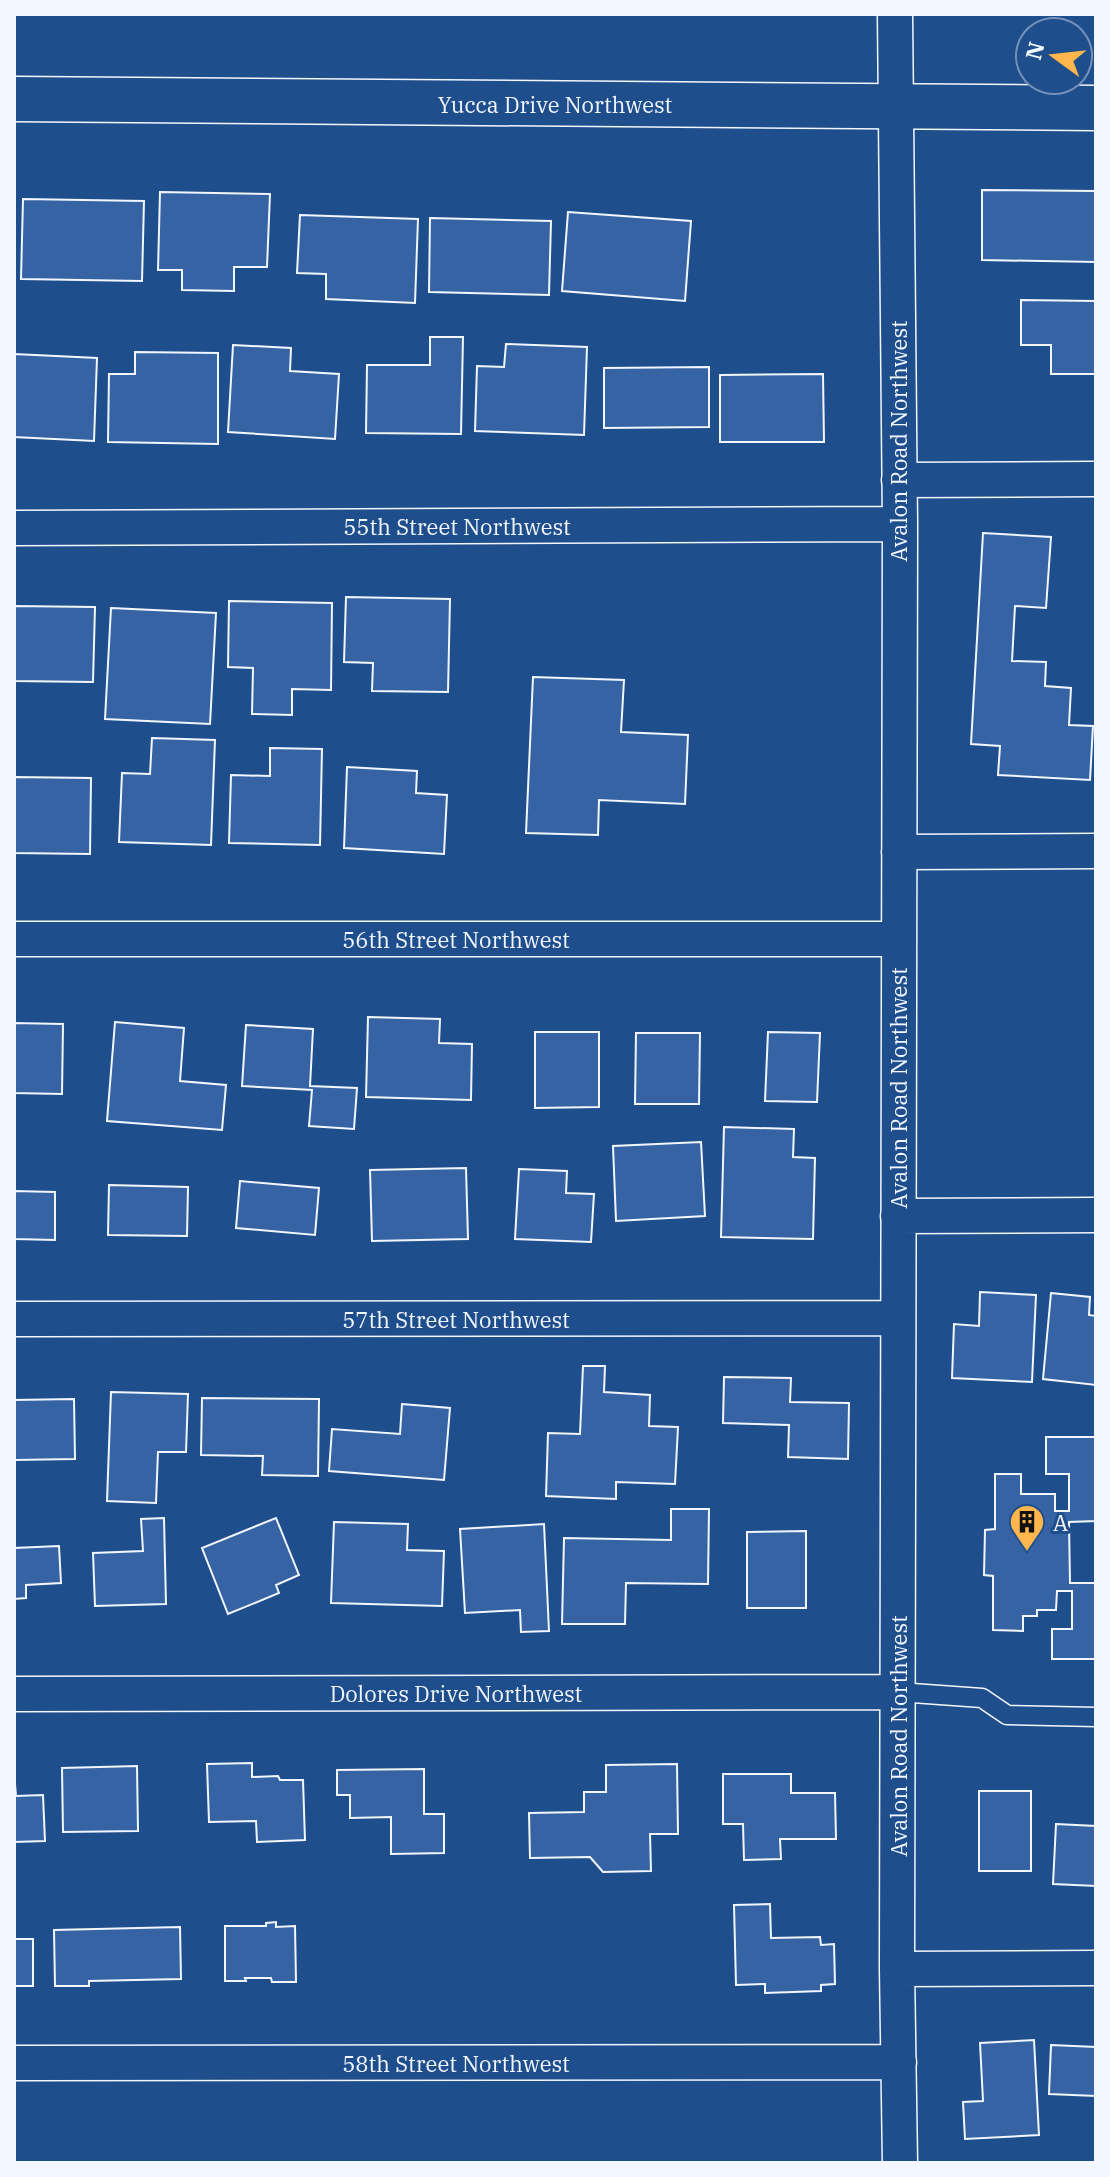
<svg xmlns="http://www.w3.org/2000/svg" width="1110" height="2177" viewBox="0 0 1110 2177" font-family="'IBM Plex Serif',serif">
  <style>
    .building { fill: #3563a3; stroke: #f2f6ff; stroke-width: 2 }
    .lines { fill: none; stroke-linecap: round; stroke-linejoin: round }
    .service-casing { stroke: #f2f6ff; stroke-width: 21 }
    .minor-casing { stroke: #f2f6ff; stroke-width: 37 }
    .tertiary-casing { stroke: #f2f6ff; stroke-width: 47 }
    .service { stroke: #1f4e8c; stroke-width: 18 }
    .minor { stroke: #1f4e8c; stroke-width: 34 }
    .tertiary { stroke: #1f4e8c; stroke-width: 44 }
    .labels { text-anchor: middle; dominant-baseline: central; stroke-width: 6; stroke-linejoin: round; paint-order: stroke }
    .street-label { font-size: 22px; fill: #f2f6ff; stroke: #1f4e8c }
    .poi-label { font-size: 22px; fill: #f2f6ff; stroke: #1f4e8c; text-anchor: start }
  </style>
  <rect width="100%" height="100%" fill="#1f4e8c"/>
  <!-- building -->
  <path class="building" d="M982,190l114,1v71l-114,-2z
    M160,192l110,2 -3,73h-33v24l-52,-1v-20h-24z
    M23,199l121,2 -2,80 -121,-2z
    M568,212l123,9 -6,80 -123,-10z
    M300,215l118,4 -3,84 -89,-4v-25l-29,-1z
    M430,218l121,3 -2,74 -120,-3z
    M1021,300l75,1v73h-45v-29h-30z
    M430,337h33l-2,97 -95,-1 1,-68h63z
    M506,344l81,3 -3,88 -109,-4 2,-65 27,1z
    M233,345l58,3 -1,23 49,3 -4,65 -107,-7z
    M135,352l83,1v91l-110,-2 1,-68h26z
    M14,354l83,4 -3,83 -80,-4z
    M709,367v60l-105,1v-60z
    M823,374l1,68h-104v-67z
    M983,533l68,4 -5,71 -31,-2 -3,55 34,1 -1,24 26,2 -2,37 24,1 -3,54 -92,-5 2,-29 -29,-2z
    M346,597l104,2 -2,93 -76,-1 1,-28 -29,-1z
    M229,601l103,2 -1,87 -39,-1v26l-40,-1 1,-46 -25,-1z
    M14,606l81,1 -2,75 -79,-1z
    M111,608l105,5 -6,111 -105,-5z
    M533,677l91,3 -3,52 67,3 -3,69 -86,-4 -1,35 -72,-2z
    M152,738l63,2 -4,105 -92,-3 3,-69 28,1z
    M270,748l52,1 -2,96 -91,-2 2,-68 39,1z
    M347,767l70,4 -1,22 31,2 -3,59 -100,-6z
    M14,777l77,1 -1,76 -76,-1z
    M368,1017l72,2 -1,24 33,1 -1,56 -105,-3z
    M115,1022l69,6 -4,53 46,4 -4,45 -115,-9z
    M14,1023l49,1 -1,70 -48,-1z
    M246,1025l67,4 -3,57 47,2 -3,41 -45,-3 3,-36 -70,-4z
    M535,1032h64v75l-64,1z
    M768,1032l52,1 -3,69 -52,-1z
    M636,1033h64l-1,71h-64z
    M724,1127l70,2 -1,28 22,1 -2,81 -92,-2z
    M701,1142l4,74 -89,5 -3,-75z
    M466,1168l2,71 -96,2 -2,-71z
    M519,1169l48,2 -1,22 28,1 -3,48 -76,-3z
    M240,1181l79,7 -4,47 -79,-7z
    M109,1185l79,2 -1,49 -79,-1z
    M14,1191l41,1v48l-41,-1z
    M980,1292l56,3 -4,87 -80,-4 2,-54 25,2z
    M1051,1293l39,4 -1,18 7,1v69l-53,-6z
    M583,1366h22l-1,26 46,3 -1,31 29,1 -3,57 -59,-2v17l-70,-3 2,-63 32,1z
    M724,1377l67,1 -1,24 59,1 -1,56 -60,-2 1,-32 -66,-2z
    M111,1392l77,2 -2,58h-28l-2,51 -49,-2z
    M202,1398l117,1 -1,77 -56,-1 1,-19 -62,-1z
    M74,1399l1,60 -61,1v-60z
    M402,1404l48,4 -6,72 -115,-9 3,-42 68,5z
    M1046,1437h50v84l-27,1 1,61h26v76h-44v-30h20v-38h-15l-1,19h-19v6h-14v15l-30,-1v-54l-9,-1 1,-45 10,-1v-55h26v20h34v17h14v-37h-23z
    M671,1509h38l-1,75 -82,-1 -1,41h-63l2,-86 107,2z
    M164,1518l2,86 -71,2 -2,-53 50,-2 -2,-32z
    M276,1518l23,57 -23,10 3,8 -51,21 -26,-66z
    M334,1522l74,2 -1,26 37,1 -2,55 -111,-3z
    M544,1524l5,107 -28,1 -1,-22 -55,3 -5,-84z
    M806,1531v77h-59v-76z
    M59,1546l2,37 -35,2v13l-12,1v-51z
    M252,1763v14l26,-1 2,4h23l2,60 -48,2 -1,-21 -47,1 -2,-58z
    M677,1764l1,70h-28l1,37 -48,1 -13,-15 -60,1 -1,-45 55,-1v-20h22v-27z
    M137,1766l1,65 -75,1 -1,-64z
    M424,1769v45h20v39l-53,1v-37l-41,1v-23h-13v-25z
    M14,1772l2,24 27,-1 2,46 -31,1z
    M723,1774h68v19h44l1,46h-56l1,20 -37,1 -1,-36h-20z
    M979,1791h52v80h-52z
    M1056,1824l40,2v60l-43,-2z
    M770,1904l1,34 49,-1 1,8 13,-1 1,40 -14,1v6l-56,2v-9l-29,1 -2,-80z
    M276,1922v5l19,-1 1,56h-24l-1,-4h-26l1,3h-21v-55h41v-3z
    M180,1927l1,52 -92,2v5h-34l-1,-56z
    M14,1939h19v47h-19z
    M1034,2040l5,95 -74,4 -2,-37 20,-1 -3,-58z
    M1051,2045l45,2v49l-47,-2z"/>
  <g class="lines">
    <defs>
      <path id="service" d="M898,1692l84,6 25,17 89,2"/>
      <path id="minor" d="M895,14l5,510 -3,1445 3,194
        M899,480l197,-1
        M14,528l886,-4
        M899,852l197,-1
        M14,939h884
        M898,1216l198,-1
        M14,1319l884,-1
        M14,1694l884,-2
        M897,1969l199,-1
        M14,2063l885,-1"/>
      <path id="tertiary" d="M14,99l1082,9"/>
    </defs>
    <!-- service casing -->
    <use href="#service" class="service-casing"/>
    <!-- minor casing -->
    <use href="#minor" class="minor-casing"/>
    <!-- tertiary casing -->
    <use href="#tertiary" class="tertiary-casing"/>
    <!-- service -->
    <use href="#service" class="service"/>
    <!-- minor -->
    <use href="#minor" class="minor"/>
    <!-- tertiary -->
    <use href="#tertiary" class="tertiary"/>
  </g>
  <!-- icons -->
  <defs>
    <symbol id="building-pin" viewBox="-11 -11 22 30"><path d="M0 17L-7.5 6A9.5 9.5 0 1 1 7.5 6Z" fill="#ffb74d" stroke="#1f4e8c"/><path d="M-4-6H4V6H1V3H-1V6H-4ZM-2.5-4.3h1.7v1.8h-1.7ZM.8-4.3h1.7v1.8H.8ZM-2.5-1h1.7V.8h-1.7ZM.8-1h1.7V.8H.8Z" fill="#111"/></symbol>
  </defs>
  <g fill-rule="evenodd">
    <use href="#building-pin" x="1007" y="1502" width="40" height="54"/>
  </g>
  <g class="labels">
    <!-- street labels -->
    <g class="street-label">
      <text x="555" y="104">Yucca Drive Northwest</text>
      <text transform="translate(898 441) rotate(-90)">Avalon Road Northwest</text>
      <text x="457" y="526">55th Street Northwest</text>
      <text x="456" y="939">56th Street Northwest</text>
      <text transform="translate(898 1088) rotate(-90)">Avalon Road Northwest</text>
      <text x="456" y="1319">57th Street Northwest</text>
      <text x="456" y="1693">Dolores Drive Northwest</text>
      <text transform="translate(898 1736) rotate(-90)">Avalon Road Northwest</text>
      <text x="456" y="2063">58th Street Northwest</text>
    </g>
    <!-- poi labels -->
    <g class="poi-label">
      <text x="1053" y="1522">A</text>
    </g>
  </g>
  <!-- border -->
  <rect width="1110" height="2177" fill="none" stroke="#f2f6ff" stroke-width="32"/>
  <!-- north arrow -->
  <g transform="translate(1054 56) rotate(285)"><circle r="38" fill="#1f4e8c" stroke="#7391ba" stroke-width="2"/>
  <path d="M0-6L14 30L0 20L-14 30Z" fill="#ffb74d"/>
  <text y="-12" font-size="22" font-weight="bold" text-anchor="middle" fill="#f2f6ff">N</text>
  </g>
</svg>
